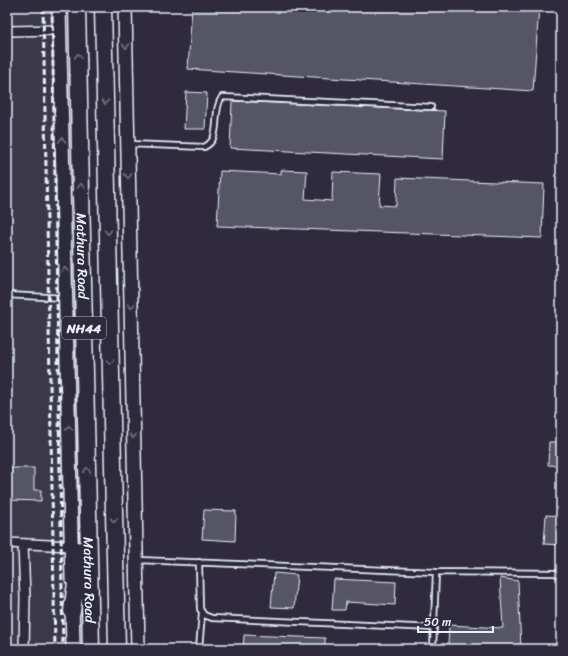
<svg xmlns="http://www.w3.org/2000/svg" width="568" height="656" viewBox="0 0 568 656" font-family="Sriracha,sans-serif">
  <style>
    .built { fill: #3b3749 }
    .building { fill: #575565; stroke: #e8f1f8 }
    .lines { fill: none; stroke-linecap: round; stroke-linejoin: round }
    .service-casing { stroke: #e8f1f8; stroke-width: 8 }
    .minor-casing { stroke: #e8f1f8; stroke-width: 12 }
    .secondary-casing { stroke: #e8f1f8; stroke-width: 16 }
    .trunk-casing { stroke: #e8f1f8; stroke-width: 19 }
    .service { stroke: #2f2a3d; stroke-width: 4.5 }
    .minor { stroke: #2f2a3d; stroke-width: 9 }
    .secondary { stroke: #2f2a3d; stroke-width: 13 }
    .trunk { stroke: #2f2a3d; stroke-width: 16 }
    .rail { stroke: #e8f1f8; stroke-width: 3; stroke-dasharray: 6 3; stroke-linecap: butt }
    .oneway { stroke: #70707e }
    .labels { text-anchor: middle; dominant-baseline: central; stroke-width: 3; stroke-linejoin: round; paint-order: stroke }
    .shield { fill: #2f2a3d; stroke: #b0b5c0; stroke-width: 1 }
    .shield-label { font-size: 13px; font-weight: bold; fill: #e8f1f8 }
    .street-label { font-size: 14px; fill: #e8f1f8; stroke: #2f2a3d }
  </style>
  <rect width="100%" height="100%" fill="#2f2a3d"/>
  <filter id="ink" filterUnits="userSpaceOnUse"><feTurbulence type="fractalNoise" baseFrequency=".025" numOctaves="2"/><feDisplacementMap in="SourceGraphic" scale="8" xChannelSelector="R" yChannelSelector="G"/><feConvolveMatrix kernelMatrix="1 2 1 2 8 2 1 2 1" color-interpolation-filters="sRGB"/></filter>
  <g filter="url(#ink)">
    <!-- built -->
    <path class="built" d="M7,7h55l15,642h-70z"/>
    <!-- building -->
    <path class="building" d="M192,7h347l-6,84 -345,-22z
      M186,92l21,1 -2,36h-21z
      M232,101l213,10 -2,48 -213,-11z
      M281,170l26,1 -2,28 27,2 1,-29 48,2 -2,31 17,1 1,-28 147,6 -2,54 -325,-12 3,-55 61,3z
      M549,442h12v24l-13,-1z
      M7,468h27v22h7v11l-34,-1z
      M204,510l32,1 -1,30 -33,-2z
      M546,515l15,1v29l-17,-1z
      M274,573l23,2 -3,33 -23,-1z
      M500,578l18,3 3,68 -73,-4 1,-20 54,3z
      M334,579l62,3 -1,23 -49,-3 -1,8h-13z
      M244,635l81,3v11h-82z"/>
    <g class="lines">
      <defs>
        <path id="service" d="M129,144l75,3c19,-8 7,-35 18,-50l209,10
          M7,295l57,3
          M138,560l298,12 119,1 6,3
          M199,562l1,47 4,6 8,3 222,10
          M199,649l3,-36
          M433,649l3,-77"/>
        <path id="minor" d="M7,31l53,-1
          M7,543l64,3
          M23,544l2,54 -1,51"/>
        <path id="secondary" d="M59,7l13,572
          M125,7l13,642
          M72,601l1,48"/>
        <g id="trunk">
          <path id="s1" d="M77,7l14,642"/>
          <path d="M103,7l14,642"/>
          <path d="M72,611l9,-61"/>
        </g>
      </defs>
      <!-- service casing -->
      <use href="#service" class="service-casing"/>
      <!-- minor casing -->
      <use href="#minor" class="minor-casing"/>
      <!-- secondary casing -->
      <use href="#secondary" class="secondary-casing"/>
      <!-- trunk casing -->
      <use href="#trunk" class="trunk-casing"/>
      <!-- service -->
      <use href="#service" class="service"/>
      <!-- minor -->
      <use href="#minor" class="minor"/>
      <!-- secondary -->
      <use href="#secondary" class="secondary"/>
      <!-- trunk -->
      <use href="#trunk" class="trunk"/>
      <!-- rail -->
      <path class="rail" d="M43,7l12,642
        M52,7l11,642"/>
    </g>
    <!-- one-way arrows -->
    <defs><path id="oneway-chevron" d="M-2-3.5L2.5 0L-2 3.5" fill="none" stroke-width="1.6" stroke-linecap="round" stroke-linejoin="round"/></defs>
    <g class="oneway">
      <use href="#oneway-chevron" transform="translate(126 46) rotate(89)"/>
      <use href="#oneway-chevron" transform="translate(78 56) rotate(-91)"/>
      <use href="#oneway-chevron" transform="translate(105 102) rotate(89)"/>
      <use href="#oneway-chevron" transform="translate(62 140) rotate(-91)"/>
      <use href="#oneway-chevron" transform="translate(128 176) rotate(89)"/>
      <use href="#oneway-chevron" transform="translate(81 186) rotate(-91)"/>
      <use href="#oneway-chevron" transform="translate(108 232) rotate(89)"/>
      <use href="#oneway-chevron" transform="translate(65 270) rotate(-91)"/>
      <use href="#oneway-chevron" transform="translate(131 306) rotate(89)"/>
      <use href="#oneway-chevron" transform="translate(110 362) rotate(89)"/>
      <use href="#oneway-chevron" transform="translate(69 428) rotate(-91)"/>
      <use href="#oneway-chevron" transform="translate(133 436) rotate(89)"/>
      <use href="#oneway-chevron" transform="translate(87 470) rotate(-91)"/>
      <use href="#oneway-chevron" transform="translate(114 520) rotate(89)"/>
    </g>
  </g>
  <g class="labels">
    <!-- shield labels -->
    <rect class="shield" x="62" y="317" width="44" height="22" rx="3"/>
    <g class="shield-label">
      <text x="84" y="328">NH44</text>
    </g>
    <!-- street labels -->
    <g class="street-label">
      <text stroke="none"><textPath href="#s1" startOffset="249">Mathura Road</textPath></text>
      <text stroke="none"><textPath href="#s1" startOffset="573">Mathura Road</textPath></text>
    </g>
  </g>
  <!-- margin -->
  <rect width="568" height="656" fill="none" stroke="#2f2a3d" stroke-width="24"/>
  <rect x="12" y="12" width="544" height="632" fill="none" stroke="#e8f1f8" stroke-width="1.5" filter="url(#ink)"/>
  <!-- scale -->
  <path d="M418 626v6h75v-6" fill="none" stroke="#e8f1f8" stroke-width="2"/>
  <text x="424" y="626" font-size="12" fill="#e8f1f8" stroke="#2f2a3d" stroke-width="3" paint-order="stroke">50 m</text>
</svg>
